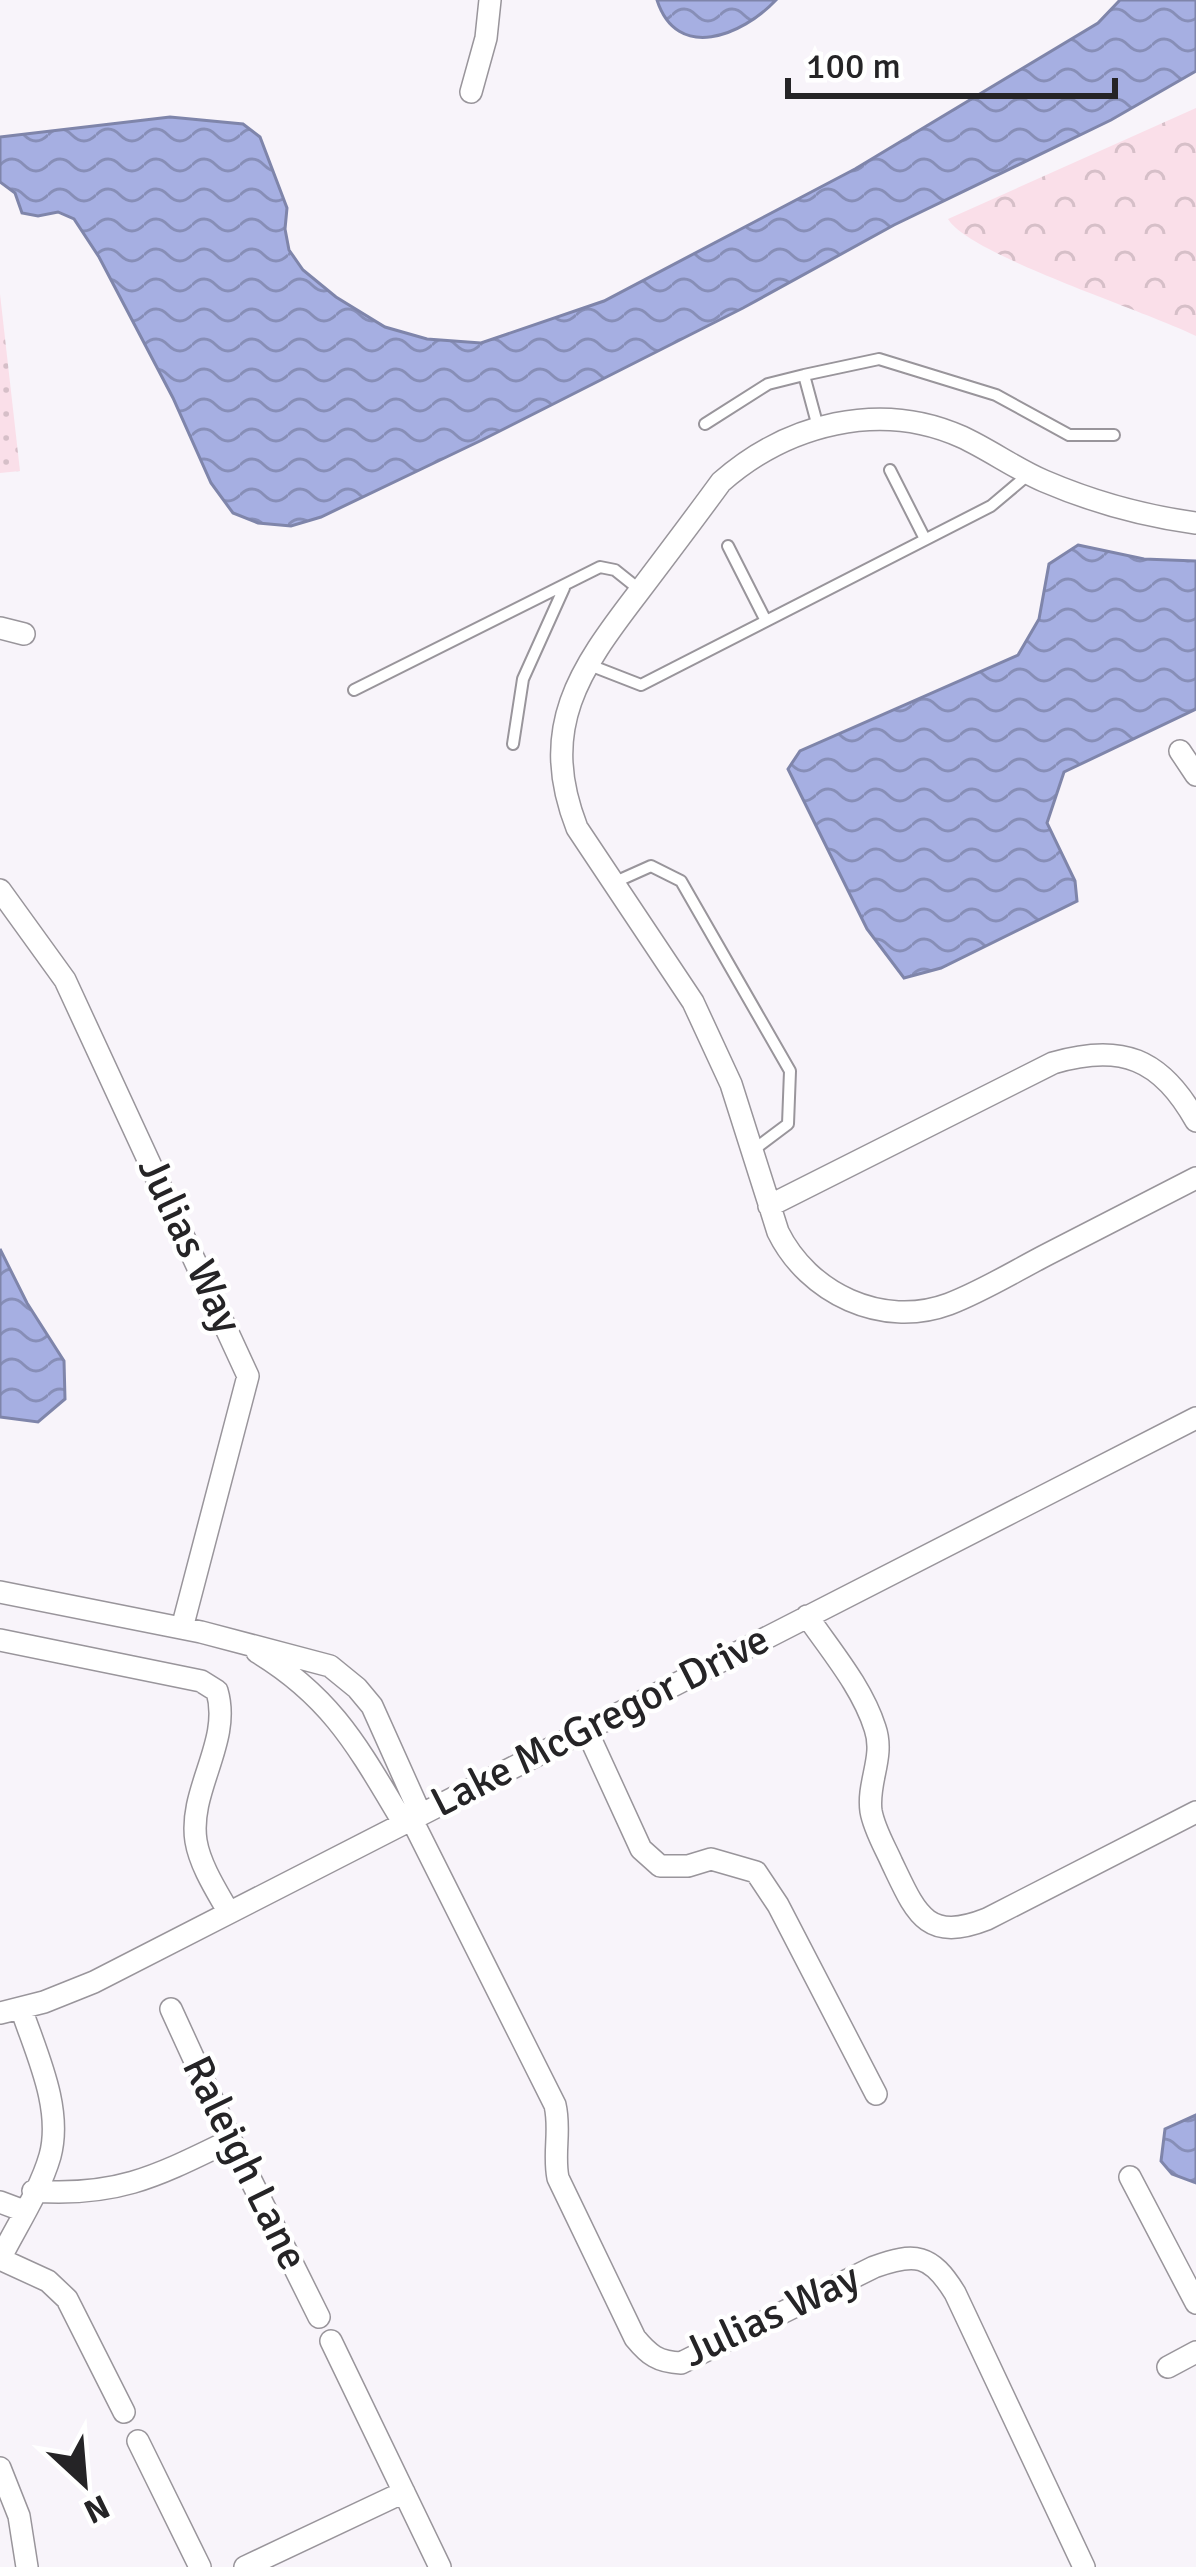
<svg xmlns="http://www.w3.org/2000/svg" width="1196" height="2567" viewBox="0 0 1196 2567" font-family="Signika,sans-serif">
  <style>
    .grass { fill: url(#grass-dots) }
    .forest { fill: url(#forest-crowns) }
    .water { fill: url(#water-waves); stroke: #7f85aa; stroke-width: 3 }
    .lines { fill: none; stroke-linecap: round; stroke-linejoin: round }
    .service-casing { stroke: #99959b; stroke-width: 14 }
    .minor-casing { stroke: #99959b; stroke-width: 24 }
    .service { stroke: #fff; stroke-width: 10 }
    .minor { stroke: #fff; stroke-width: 21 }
    .labels { text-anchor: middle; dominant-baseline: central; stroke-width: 9; stroke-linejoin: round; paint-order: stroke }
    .street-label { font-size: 42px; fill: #252426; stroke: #fff }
  </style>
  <defs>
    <pattern id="grass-dots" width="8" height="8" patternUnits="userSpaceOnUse" patternTransform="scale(3)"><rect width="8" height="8" fill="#fadfe9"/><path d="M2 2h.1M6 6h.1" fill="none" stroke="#d6bfc8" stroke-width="1.8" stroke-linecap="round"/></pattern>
    <pattern id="forest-crowns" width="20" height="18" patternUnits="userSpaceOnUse" patternTransform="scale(3)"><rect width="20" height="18" fill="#fadfe9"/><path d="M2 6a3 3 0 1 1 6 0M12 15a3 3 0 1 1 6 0" fill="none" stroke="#d6bfc8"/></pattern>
    <pattern id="water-waves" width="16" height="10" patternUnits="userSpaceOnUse" patternTransform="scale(3)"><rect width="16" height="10" fill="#a6afe2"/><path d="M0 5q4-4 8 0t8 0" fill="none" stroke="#878eb7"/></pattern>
  </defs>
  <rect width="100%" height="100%" fill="#f8f4fa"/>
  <!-- grass -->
  <path class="grass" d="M0,294l20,177 -20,2z"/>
  <!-- forest -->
  <path class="forest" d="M1196,108v228c-47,-24 -227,-81 -248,-117z"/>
  <!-- water -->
  <path class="water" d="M657,0h119c-34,36 -99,62 -119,0z
    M1120,0h76v71l-85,49 -217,105 -151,83 -261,132 -161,77 -30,9 -33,-3 -25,-10 -22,-30 -38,-85 -74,-141 -25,-38 -16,-7 -20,4 -16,-3 -7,-20 -15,-11v-45l170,-20 73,7 17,13 27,71 -2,21 4,21 14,20 33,27 49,30 42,12 54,4 123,-42 251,-132 243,-146z
    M1078,545l66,14 52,2v148l-132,63 -17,51 28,58 2,20 -136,67 -37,10 -37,-49 -79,-160 12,-18 218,-96 21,-36 10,-55z
    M0,1249l27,54 37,58 1,38 -27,23 -38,-5z
    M1196,2115v68l-24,-9 -11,-13 4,-32z"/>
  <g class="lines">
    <defs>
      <path id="service" d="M705,424l63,-40 36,-9
        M818,427l-14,-52 75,-16 117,36 73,40h45
        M890,470l35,69
        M728,546l38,75
        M587,664l54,21 350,-179 38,-32
        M354,690l246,-123 15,3 25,20
        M513,744l10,-65 41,-91
        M613,883l38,-17 30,15 109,190 -2,53 -36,27"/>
      <path id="minor" d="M471,92l15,-54 4,-38
        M1196,523c-53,-7 -103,-21 -152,-42 -28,-12 -54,-31 -82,-44 -82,-37 -175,-13 -241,45 -27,37 -55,74 -83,111 -59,77 -100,135 -61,235l116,174 38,82 47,148c30,61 104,97 171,72 34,-13 66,-33 99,-50 49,-25 99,-51 148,-76
        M0,628l24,6
        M1180,751l16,24
        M0,890l65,90 183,396 -66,252
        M769,1206l284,-143c68,-20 108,-5 143,58
        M0,1592l201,40 129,34 27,22 15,18 48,107
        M807,1616c24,35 55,71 68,112 10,29 -8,54 -4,83 3,18 14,36 21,52 24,50 34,80 95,56l209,-107
        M0,1640l201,41 16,10c15,51 -29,99 -21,150 4,24 20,49 32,70
        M257,1652c76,46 102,97 146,170
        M586,1729l55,120 19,17h28l23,-7 45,13 22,33 98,189
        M411,1818l144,287c6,25 -2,48 3,73l77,160c14,17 23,24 46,25l193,-96c41,-15 57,-13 81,26l129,274
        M171,2009l60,131 88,177
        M0,2013l44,-11 50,-20 1102,-564
        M1130,2177l66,126
        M33,2191c85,6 124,-15 198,-51
        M0,2202l24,9
        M0,2259c16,-32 40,-68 50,-103 13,-48 -14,-103 -29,-148
        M0,2259l48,22 19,18 57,113
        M331,2341l109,226
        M1168,2367l28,-15
        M138,2441l62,126
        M0,2468l19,48 8,51
        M245,2567l159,-75"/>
    </defs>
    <!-- service casing -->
    <use href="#service" class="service-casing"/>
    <!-- minor casing -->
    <use href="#minor" class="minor-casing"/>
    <!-- service -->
    <use href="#service" class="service"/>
    <!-- minor -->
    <use href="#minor" class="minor"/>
  </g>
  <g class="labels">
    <!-- street labels -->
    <g class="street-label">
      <text transform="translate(190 1245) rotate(65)">Julias Way</text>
      <text transform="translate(600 1721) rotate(-27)">Lake McGregor Drive</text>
      <text transform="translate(245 2163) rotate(64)">Raleigh Lane</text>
      <text transform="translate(771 2315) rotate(-25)">Julias Way</text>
    </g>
  </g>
  <!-- north arrow -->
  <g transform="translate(84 2483) rotate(154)" stroke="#ffffff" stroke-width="9" paint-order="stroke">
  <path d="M0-9L21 45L0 30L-21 45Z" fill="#252426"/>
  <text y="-18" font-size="33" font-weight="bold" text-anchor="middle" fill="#252426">N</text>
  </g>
  <!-- scale -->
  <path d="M788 78v18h327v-18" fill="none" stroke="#252426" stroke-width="6"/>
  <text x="806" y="78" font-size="36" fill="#252426" stroke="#ffffff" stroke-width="9" paint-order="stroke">100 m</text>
</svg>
